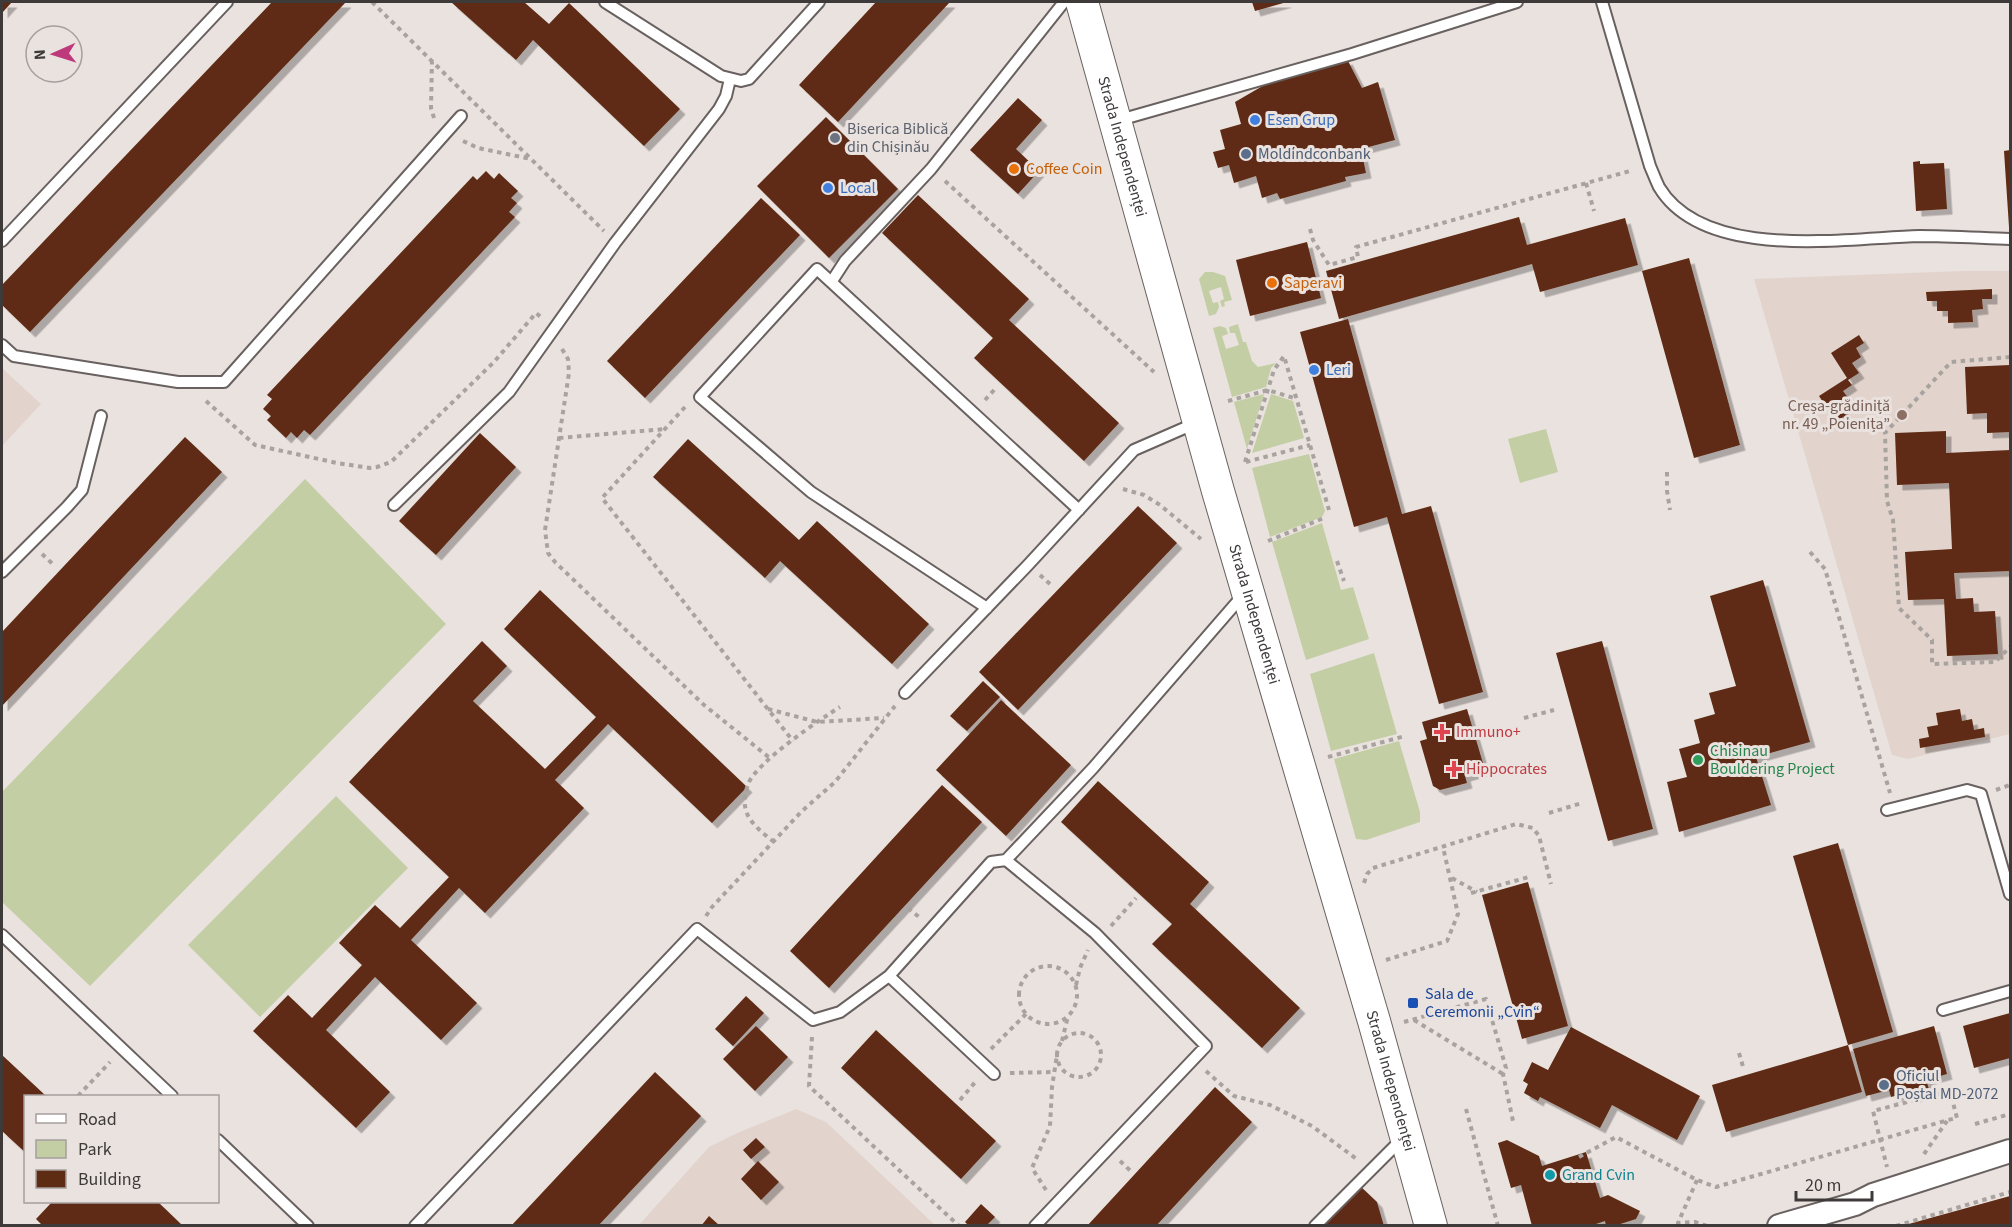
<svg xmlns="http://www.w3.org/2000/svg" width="2012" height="1227" viewBox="0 0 2012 1227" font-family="'Source Sans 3',sans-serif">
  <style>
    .built { fill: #e2d4cd }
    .green { fill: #c4cea4 }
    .building { fill: #5e2c13; filter: url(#shadow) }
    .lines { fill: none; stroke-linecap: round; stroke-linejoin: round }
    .service-casing { stroke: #68615f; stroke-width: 14 }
    .minor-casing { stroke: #68615f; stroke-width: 26 }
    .secondary-casing { stroke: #68615f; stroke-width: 34 }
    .path { stroke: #a9a3a0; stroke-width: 4; stroke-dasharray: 4.5 4.5; stroke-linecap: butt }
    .service { stroke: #fff; stroke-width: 10 }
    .minor { stroke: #fff; stroke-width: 22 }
    .secondary { stroke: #fff; stroke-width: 32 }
    .shop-dot { fill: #3f7fe0; stroke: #eae2df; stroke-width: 2 }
    .worship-dot { fill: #6b7280; stroke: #eae2df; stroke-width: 2 }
    .service-dot { fill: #5c6f8a; stroke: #eae2df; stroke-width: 2 }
    .food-dot { fill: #e8710a; stroke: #eae2df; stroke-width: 2 }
    .education-dot { fill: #8d6e63; stroke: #eae2df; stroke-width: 2 }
    .health-dot { fill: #e0444e; stroke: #eae2df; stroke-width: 2 }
    .leisure-dot { fill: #2e9e5b; stroke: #eae2df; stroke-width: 2 }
    .transit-dot { fill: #1a4fb4; stroke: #eae2df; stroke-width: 2 }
    .culture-dot { fill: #0f9aa8; stroke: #eae2df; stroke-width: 2 }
    .labels { text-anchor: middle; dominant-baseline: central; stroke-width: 6; stroke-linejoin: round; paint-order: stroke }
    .shop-label { font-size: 16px; fill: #366cbe; stroke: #eae2df; text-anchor: start }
    .worship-label { font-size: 16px; fill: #5b616d; stroke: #eae2df; text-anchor: start }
    .street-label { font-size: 16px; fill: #3d3a39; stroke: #eae2df }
    .service-label { font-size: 16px; fill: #4e5e75; stroke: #eae2df; text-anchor: start }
    .food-label { font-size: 16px; fill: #c56008; stroke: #eae2df; text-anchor: start }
    .education-label { font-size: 16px; fill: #785e54; stroke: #eae2df; text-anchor: end }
    .health-label { font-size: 16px; fill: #be3a42; stroke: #eae2df; text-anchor: start }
    .leisure-label { font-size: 16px; fill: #27864d; stroke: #eae2df; text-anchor: start }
    .transit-label { font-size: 16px; fill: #164399; stroke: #eae2df; text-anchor: start }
    .culture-label { font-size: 16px; fill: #0d838f; stroke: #eae2df; text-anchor: start }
  </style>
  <defs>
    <filter id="shadow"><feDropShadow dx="5.5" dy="5.5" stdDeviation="0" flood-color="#0004"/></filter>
  </defs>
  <rect width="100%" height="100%" fill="#eae2df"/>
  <!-- built -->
  <path class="built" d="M1962,271h48v463l-102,25 -16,-4 -138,-476z
    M2,368l39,36 -39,42z
    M796,1109l30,13 109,103 -297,1 71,-79 26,-13z"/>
  <!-- green -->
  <path class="green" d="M1205,272h8l12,4 7,24 -8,2 1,4 -3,1 -2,-6 4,-2 -3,-12 -12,4 4,12 5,-1 1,5 -3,7 -7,2 -10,-37z
    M1238,324l5,18h3l6,19 6,6 18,-4 -5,5 -5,19 -34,10 -19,-69 7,-2 6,2 2,6 -6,2 4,13 13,-4 -4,-12h-5l-1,-6z
    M1264,394l-17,55 -13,-47z
    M1271,394l22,7 11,37 -52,15z
    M1546,429l12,43 -38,11 -12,-44z
    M1309,454l16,57 -3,6 -52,20 -18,-69z
    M305,479l141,145 -356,362 -88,-84v-110z
    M1322,523l19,67 12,-3 16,52 -63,21 -34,-118z
    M1374,653l23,81 -66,17 -21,-77z
    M1399,741l21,71v10l-54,18 -10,-1 -22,-80z
    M336,796l72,72 -148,149 -72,-72z"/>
  <!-- building -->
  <path class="building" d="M2,2h10l-10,11z
    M272,2h74l-316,330 -28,-27v-20z
    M451,2h73l25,22 20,-21 111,106 -36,37 -111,-106 -17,20z
    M876,2h74l-112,120 -39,-37z
    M1252,2h35l-32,9z
    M1347,59l15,29 16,-6 17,58 -34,9 5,24 -21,4 1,4 -66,18 -3,-6 -15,5 -6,-22 -22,7 -5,-18 -11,3 -5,-16 12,-3 -5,-19 21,-6 -6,-22 38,-22z
    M1018,98l24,22 -26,29 23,22 -21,23 -48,-44z
    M826,117l72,72 -69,69 -72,-72z
    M2010,150v77h-1l-5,-76z
    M1920,161v3l24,-1 3,46 -31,2 -3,-49z
    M486,171l8,8 5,-6 19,18 -7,7 6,5 -8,9 6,5 -205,218 -6,-5 -7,8 -6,-6 -5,6 -19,-18 4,-4 -8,-7 9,-10 -5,-4 206,-219 4,4z
    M918,195l111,104 -20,21 110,103 -35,38 -110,-103 19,-20 -111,-105z
    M761,198l39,37 -155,163 -38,-37z
    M1519,217l8,28 98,-27 13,47 -98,27 -8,-28 -193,55 -13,-48z
    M1307,242l14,56 -71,18 -14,-56z
    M1689,258l51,187 -46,13 -52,-187z
    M1992,289v10h-10l1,10 -11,1 1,12 -25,1v-12h-11v-10h-10l-1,-9z
    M1348,319l54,195 29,-8 52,186 -44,12 -52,-187 -33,10 -54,-195z
    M1859,335l5,8 -8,5 5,9 -9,6 7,10 -11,7 4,5 -9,6 6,8 -9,6 6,10 -10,7 -17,-26 28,-18 -16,-25z
    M2010,365v67l-23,1v-20l-20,1 -2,-47z
    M1946,431v22l64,-3v121l-56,2 2,26 17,-1 1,14 21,-1 3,43 -51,2 -3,-57 -36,1 -3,-48 47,-3 -3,-66 -52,2 -2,-52z
    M480,433l36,34 -80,88 -37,-34z
    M185,437l37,35 -220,234v-74z
    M688,439l111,101 18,-19 112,103 -37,40 -112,-103 -15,17 -112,-101z
    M1138,506l39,37 -159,167 -39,-38z
    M1763,580l47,162 -54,15 15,48 -92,27 -12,-50 20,-5 -8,-28 21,-6 -6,-23 21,-6 -6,-21 27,-7 -26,-90z
    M540,590l207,197 -35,36 -104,-99 -53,56 29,28 -99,105 -26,-25 -48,52 66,63 -36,37 -66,-63 -49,53 64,62 -34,36 -103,-97 35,-36 24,23 50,-53 -23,-22 36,-38 25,23 49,-51 -100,-95 133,-141 25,25 -34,35 72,68 51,-52 -92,-88z
    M1602,641l51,188 -45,12 -52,-188z
    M983,681l17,16 -33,34 -17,-15z
    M1001,700l70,65 -65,71 -70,-66z
    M1467,709l18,61 -20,6 2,7 -27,7 -7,-4 -13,-45 7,-2 -5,-17z
    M1960,709l2,12 10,-2 2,11 10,-2 1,9 -65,11 -1,-9 10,-2 -2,-10 11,-2 -2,-12z
    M1098,781l111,101 -19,22 110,104 -38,40 -110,-104 20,-20 -111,-102z
    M942,785l40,37 -153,166 -39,-37z
    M1838,843l55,189 -45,13 -55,-189z
    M1528,882l40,144 -46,13 -40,-144z
    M746,996l18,17 -31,33 -18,-17z
    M2010,1013v45l-36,10 -11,-42z
    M756,1026l32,31 -33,34 -32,-32z
    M1934,1026l13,48 -21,6 4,12 -20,6 -1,-6 -18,5 -2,-7 -23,6 -13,-47z
    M1571,1027l129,69 -23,44 -65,-35 -12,23 -60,-31 -2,4 -14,-8 4,-9 -5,-3 9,-19 16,8z
    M876,1030l120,111 -35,38 -120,-111z
    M1848,1045l14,47 -136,40 -14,-47z
    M2,1055l44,41h-20v57l-24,-22z
    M655,1072l46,44 -103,110h-87z
    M1215,1087l37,35 -96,104h-69z
    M756,1138l9,9 -14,12 -8,-9z
    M1507,1140l32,16 3,10 44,-14 14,46 8,-3 32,16 -4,8 -22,7h-8l-1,-5 -15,5h-58l-11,-41 -10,3 -13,-45z
    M758,1161l21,21 -18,18 -20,-21z
    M1359,1185l18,17 7,24h-62z
    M2010,1196v30h-105v-1z
    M52,1202h106l25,24h-140l-7,-7z
    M981,1204l14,13 -9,9h-17l-4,-4z
    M709,1216l11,10h-19z"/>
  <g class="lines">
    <defs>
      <path id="service" d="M605,2l116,74 20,5 8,-2 70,-77
        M1602,2l48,164c3,7 6,15 9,21 45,75 187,51 260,49 30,0 61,2 91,3
        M1116,121l236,-67 165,-52
        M2,241l225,-239
        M832,281l13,-20 86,-92 133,-167
        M2,345l12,11 164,26h46l237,-266
        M394,505l115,-113 106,-149 104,-134 7,-13 4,-17
        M2,572l65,-65 15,-17 19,-74
        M987,608l-176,-116 -111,-95 117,-128 262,241
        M905,693l123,-128 106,-115 62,-27
        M1887,810l80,-20 14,4 29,100
        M1006,860l87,-92 151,-174
        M2,935l170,161
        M889,976l105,98
        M1943,1010l67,-19
        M218,1140l90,86
        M415,1226l282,-297 116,91 27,-8 49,-36 102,-114 15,-2 89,73 111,113 -171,180
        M1315,1226l88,-88"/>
      <path id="minor" d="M1779,1226l76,-22 18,-9 137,-44"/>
      <g id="secondary">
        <path id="s1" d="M1082,2l136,489 156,530 57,205"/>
      </g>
    </defs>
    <!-- service casing -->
    <use href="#service" class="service-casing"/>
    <!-- minor casing -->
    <use href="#minor" class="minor-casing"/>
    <!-- secondary casing -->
    <use href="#secondary" class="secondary-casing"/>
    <!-- path -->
    <path class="path" d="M372,2l232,229
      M432,60l-1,48 3,10
      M463,141l15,7 53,11
      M945,181l209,191
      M1586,183l8,28
      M1310,229l3,11 16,25 29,-8 -2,-10 274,-76
      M562,349l6,10 1,14 -24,157 3,23 7,9 149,143 67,54
      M2010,357l-59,5 -66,71 2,68 6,19 6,88 33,32v24l63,-2 15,-15
      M985,400l10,-11
      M206,401l49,44 82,18 33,5 7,-1 14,-5 103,-100 42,-49 6,5
      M1228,401l40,-11 29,9
      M685,407l-83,91 191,243
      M559,438l107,-9
      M1245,462l29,-92 10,-14 45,154
      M1246,462l64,-17
      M1667,472v19l3,19
      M1123,489l21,6 16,10 41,34
      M1268,541l56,-23
      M1810,552l15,17 65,224
      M42,554l13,12
      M1337,561l7,20
      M1040,575l11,10
      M768,709l49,13 67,-4
      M1524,718l30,-8
      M1328,757l77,-21
      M1996,790l14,-5
      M1549,813l33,-10
      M774,842c-11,-9 -27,-20 -29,-36 -1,-6 1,-16 3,-22 9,-22 71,-64 92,-77
      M1452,878l25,14
      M1364,883l3,-9 6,-6 143,-44 17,4 6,8 12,48
      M1471,893l58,-16
      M908,908l11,9
      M706,916l6,-9 90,-96 33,-29 60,-76
      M1111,926l25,-28
      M1386,960l61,-19 11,-27 -15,-67
      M1019 995a29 29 0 1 1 58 0a29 29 0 1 1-58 0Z
      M1076,985l4,-17 8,-18
      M1414,1020l89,54
      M1404,1022l82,-23 20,69 -3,6 10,47
      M1057 1055a22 22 0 1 1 44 0a22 22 0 1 1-44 0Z
      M812,1037l-3,49 150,140
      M1062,1041l6,-25
      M991,1049l35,-35
      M1739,1053l5,17
      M1206,1071l28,25 36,9 42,21 46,34
      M1010,1073l44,-1
      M78,1096l32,-34
      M960,1100l17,-20
      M1466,1109l32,117
      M1975,1124l35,-10
      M1924,1154l23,-33
      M1579,1157l37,-20 81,43 19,7 232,-67 9,-2 -7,-27 -77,20 14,56
      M1120,1161l13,12
      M1697,1180l-19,43 17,-1 12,4
      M1046,1190l-14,-22 18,-42 2,-39 5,-32
      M1896,1226l114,-34"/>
    <!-- service -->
    <use href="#service" class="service"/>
    <!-- minor -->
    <use href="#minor" class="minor"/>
    <!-- secondary -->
    <use href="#secondary" class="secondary"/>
  </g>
  <!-- markers -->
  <g class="shop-dot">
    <circle cx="1255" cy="120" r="6"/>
    <circle cx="828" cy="188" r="6"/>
    <circle cx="1314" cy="370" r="6"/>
  </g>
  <circle class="worship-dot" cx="835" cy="138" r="6"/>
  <g class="service-dot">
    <circle cx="1246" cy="154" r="6"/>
    <circle cx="1884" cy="1085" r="6"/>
  </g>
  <g class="food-dot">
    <circle cx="1014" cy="169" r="6"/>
    <circle cx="1272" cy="283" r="6"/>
  </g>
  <circle class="education-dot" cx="1902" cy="415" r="6"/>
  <g class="health-dot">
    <path d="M1439 723h6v6h6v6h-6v6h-6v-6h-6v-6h6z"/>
    <path d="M1451 760h6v6h6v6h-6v6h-6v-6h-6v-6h6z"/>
  </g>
  <circle class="leisure-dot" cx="1698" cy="760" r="6"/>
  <rect class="transit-dot" x="1407" y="997" width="12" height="12" rx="3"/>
  <circle class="culture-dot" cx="1550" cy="1175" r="6"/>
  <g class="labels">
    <!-- shop labels -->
    <g class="shop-label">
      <text x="1267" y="120">Esen Grup</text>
      <text x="840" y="188">Local</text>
      <text x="1326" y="370">Leri</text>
    </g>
    <!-- worship labels -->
    <g class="worship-label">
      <text x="847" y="129">Biserica Biblică<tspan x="847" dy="18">din Chișinău</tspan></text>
    </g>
    <!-- street labels -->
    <g class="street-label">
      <text stroke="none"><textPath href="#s1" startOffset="150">Strada Independenței</textPath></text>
      <text stroke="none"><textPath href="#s1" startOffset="636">Strada Independenței</textPath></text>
      <text stroke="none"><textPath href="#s1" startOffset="1122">Strada Independenței</textPath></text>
    </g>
    <!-- service labels -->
    <g class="service-label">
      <text x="1258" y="154">Moldindconbank</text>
      <text x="1896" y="1076">Oficiul<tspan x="1896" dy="18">Poștal MD-2072</tspan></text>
    </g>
    <!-- food labels -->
    <g class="food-label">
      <text x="1026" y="169">Coffee Coin</text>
      <text x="1284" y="283">Saperavi</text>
    </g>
    <!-- education labels -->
    <g class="education-label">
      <text x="1890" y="406">Creșa-grădiniță<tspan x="1890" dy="18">nr. 49 „Poienița”</tspan></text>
    </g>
    <!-- health labels -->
    <g class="health-label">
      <text x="1456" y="732">Immuno+</text>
      <text x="1466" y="769">Hippocrates</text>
    </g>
    <!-- leisure labels -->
    <g class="leisure-label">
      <text x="1710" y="751">Chisinau<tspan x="1710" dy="18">Bouldering Project</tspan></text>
    </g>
    <!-- transit labels -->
    <g class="transit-label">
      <text x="1425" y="994">Sala de<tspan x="1425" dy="18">Ceremonii „Cvin“</tspan></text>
    </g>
    <!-- culture labels -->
    <g class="culture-label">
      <text x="1562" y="1175">Grand Cvin</text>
    </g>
  </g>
  <!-- border -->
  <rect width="2012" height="1227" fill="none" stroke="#3d3a39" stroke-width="6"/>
  <!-- legend -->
  <rect x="24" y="1095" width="195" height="108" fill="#eae2df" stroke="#a59f9d" stroke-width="1.5"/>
  <rect x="36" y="1114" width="30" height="9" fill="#ffffff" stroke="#a59f9d" stroke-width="1.5"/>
  <text x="78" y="1125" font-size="18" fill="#3d3a39">Road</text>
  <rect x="36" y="1140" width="30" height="18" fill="#c4cea4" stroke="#a59f9d" stroke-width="1.5"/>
  <text x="78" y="1155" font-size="18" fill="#3d3a39">Park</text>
  <rect x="36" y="1170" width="30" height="18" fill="#5e2c13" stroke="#a59f9d" stroke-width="1.5"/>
  <text x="78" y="1185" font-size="18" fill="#3d3a39">Building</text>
  <!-- north arrow -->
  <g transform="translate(54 54) rotate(267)"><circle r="28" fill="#eae2df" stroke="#a59f9d" stroke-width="1.5"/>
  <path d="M0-4.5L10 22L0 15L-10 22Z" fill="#be397c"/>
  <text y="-9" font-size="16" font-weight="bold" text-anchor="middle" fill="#3d3a39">N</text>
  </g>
  <!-- scale -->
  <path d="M1796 1191v9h76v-9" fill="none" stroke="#3d3a39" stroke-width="3"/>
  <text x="1805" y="1191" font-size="18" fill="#3d3a39" stroke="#eae2df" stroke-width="4.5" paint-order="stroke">20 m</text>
</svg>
